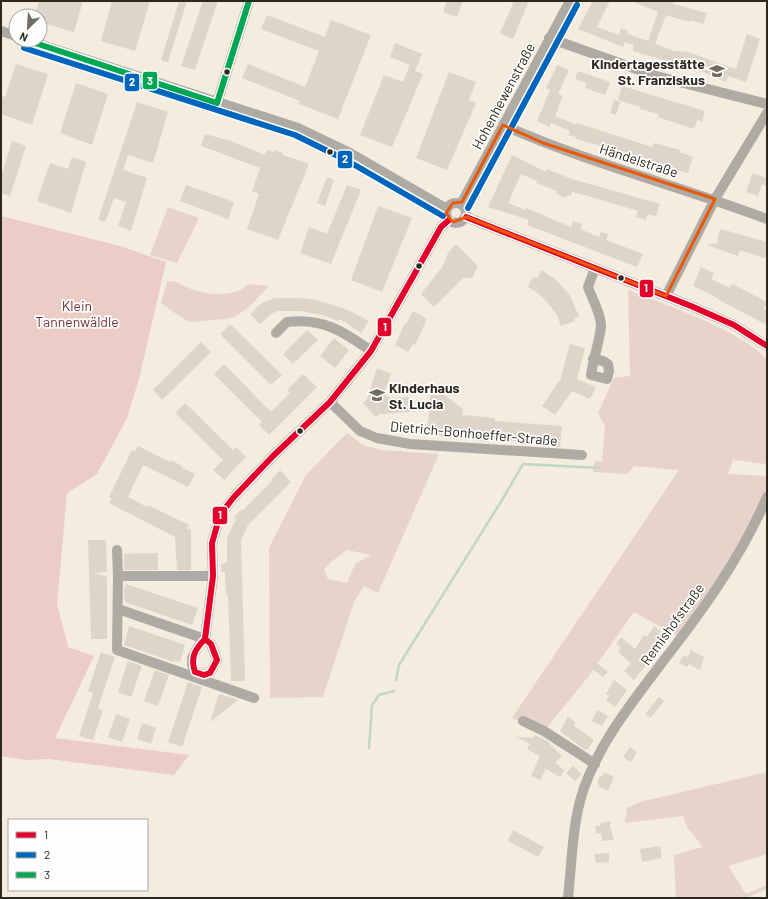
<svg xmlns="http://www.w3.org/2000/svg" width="768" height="899" viewBox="0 0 768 899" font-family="Barlow,sans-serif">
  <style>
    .green { fill: #e7d3cc; fill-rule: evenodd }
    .forest { fill: #ebcdc6 }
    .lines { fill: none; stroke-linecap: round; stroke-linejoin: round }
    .stream { stroke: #c0d8c0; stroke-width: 2.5 }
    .building { fill: #ded4c9 }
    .minor { stroke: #adaba4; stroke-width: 10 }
    .bus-1-casing { stroke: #fefefe; stroke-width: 9 }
    .bus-2-casing { stroke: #fefefe; stroke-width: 9 }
    .bus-3-casing { stroke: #fefefe; stroke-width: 9 }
    .bus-1 { stroke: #e4002b; stroke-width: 6 }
    .bus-2 { stroke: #0065bd; stroke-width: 6 }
    .bus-3 { stroke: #00a651; stroke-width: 6 }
    .marked { fill: none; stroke: #e8590c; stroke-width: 3; stroke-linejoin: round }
    .bus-dot { fill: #2c281e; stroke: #fefefe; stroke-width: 1.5 }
    .labels { text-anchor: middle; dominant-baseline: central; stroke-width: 3.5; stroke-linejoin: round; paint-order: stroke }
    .poi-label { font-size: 14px; font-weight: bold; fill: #2c281e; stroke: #fefefe; text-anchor: end }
    .street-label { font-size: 14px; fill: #2c281e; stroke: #fefefe }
    .park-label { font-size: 14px; fill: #713336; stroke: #fefefe }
    .line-badge { stroke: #fefefe; stroke-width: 1.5 }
    .badge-label { font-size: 11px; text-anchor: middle; font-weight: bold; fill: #fff }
  </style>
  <rect width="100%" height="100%" fill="#f4ecde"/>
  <!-- green -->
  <path class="green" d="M168,207l31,11 -22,45 -27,-8z
    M171,281c7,0 13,6 20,8 17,6 44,9 57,-5l21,2 -21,22 -14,9 -10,2 -33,3 -9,-4 -21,-15 6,-21z
    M628,290c35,14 118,42 139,70v104l-34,-4 -5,14 39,2v21l-12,28 -74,113 -47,-26 -46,65 -44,54 -32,-13 167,-248 -45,-4 -7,8 -34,-2 2,-11 7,1 3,-36 -7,-13 16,-35 16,-2z
    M347,433l16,12 18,5 58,4 -61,139 -14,-7 -10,16 -31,95 -53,1 -1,-150 37,-73zM347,550l24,5 -16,9 -8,19 -19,-4 -4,-9 7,-8z
    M767,772v82l-39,12 18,28 21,-9v4l-21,9h-70l-2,-43 29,-8 -16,-20 -4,-11 -58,7 2,-15 13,-6z"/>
  <!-- forest -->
  <path class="forest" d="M1,216l119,30 46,16 -27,117 -12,39 -30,56 -30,19 -10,111 11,43 26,9 -39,82 134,17 -15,20 -125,-16 -22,1 -26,-4z"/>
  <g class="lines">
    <!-- stream -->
    <path class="stream" d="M396,680l3,-15 103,-165 21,-36 77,4
      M369,748l3,-43 7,-10 15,-4"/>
  </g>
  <!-- building -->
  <path class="building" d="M39,1h44l-9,31 -34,-10 2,-6h-7z
    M112,1h38l-15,50 -34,-10z
    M179,1h8l-19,61 -7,-2z
    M203,1h15l-23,69 -14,-4z
    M447,1h16l-6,16 -14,-5z
    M514,1h15l-16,38 -13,-6z
    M593,1h17l-13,26 22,8 2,-7 7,3 -1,3 21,7 10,-29 -27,-11h43l-1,3 34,9 -4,11 -13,-4 -1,2 -23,-7 -11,29 19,7 14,1 48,17 11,-35 13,5 -14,43 -18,-6 -2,6 -23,-10 -70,-21 1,-6 -9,-3 -2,5 -45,-18z
    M267,15l58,22 6,-17 40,15 -33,84 -39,-15 1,-3 -58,-23 6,-14 57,23 14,-36 -58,-22z
    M395,43l27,11 -7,17 8,3 -31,73 -32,-12 24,-60 19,7 7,-17 -20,-8z
    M16,64l32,10 -16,51 -31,-11v-18l4,1z
    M557,65l12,5 -11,24 5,2 -8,20 21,9 1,-2 75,24 2,-4 26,7 -1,2 14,5 -5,16 -14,-4v-2l-16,-4 -2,2 -2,-4 -6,-2 -72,-20v-2l-8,-2 2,-4 -19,-8 -1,4 -13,-6 13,-31 -4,-1z
    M578,71l32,11 -5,13 -20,-7 2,-5 -12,-4z
    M449,72l27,10 -7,18 7,3 -29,67 -31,-12z
    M76,83l32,11 -16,51 -32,-12z
    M622,86l83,25 -3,11 -5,-2 -3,9 -36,-12 1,-3 -19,-5 1,-2 -23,-7z
    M614,100l6,2 -4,13 -6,-2z
    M137,102l31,10 -15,51 -25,-8 -5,15 24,8 -16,53 -13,-5 8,-24 -12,-4 -9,24 -7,-2z
    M205,134l26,7 34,14 2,-5 7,2 1,-2 8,3v2l26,9 -31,76 -31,-11 12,-35 -7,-3 8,-23 -59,-22z
    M12,141l14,5 -16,50 -9,-3v-16z
    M512,155l34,17 1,-3 25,10 88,25 -4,12 -8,-2 -2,6 -10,-3 2,-6 -50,-15 -16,-4 -1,4 -4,-1 -1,3 -10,-4 1,-3 -21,-8 1,-2 -16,-7 -13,29 18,7v-2l45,19 2,-6 9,3 -2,5 19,8 2,-5 7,2 -2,6 37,14 -6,13 -110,-42 2,-5 -41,-13z
    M72,157l14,5 -15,51 -34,-12 13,-38 18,6z
    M753,173l14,5v8l-5,-2 -4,12 -12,-4z
    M327,177l7,3 -9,26 -8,-3z
    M186,185l48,17 -6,17 -48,-18z
    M347,185l14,5 -30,74 -31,-11 9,-26 18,7z
    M378,206l34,12 -30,74 -31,-12z
    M721,229l46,13v17l-27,-9 -2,6 -31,-11 11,-2 -1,-5z
    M456,244l22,22 -6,12h-9l-29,29 -13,-13 22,-28 5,-13z
    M701,267l13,6 -3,6 19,9 2,-4 35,18 -3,7 3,2v14l-46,-24 -7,-5 -21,-10z
    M541,270l14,9 14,15 10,22 -5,2 1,3 -14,5 -4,-11 -11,-14 -8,-8 -10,-6 5,-10h5z
    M274,298h28l15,2 31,10 21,11 -8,12 -21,-14 -2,2 -12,-5 -25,-5h-23l-7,3 -11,10 -10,-10 12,-11z
    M413,311l13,7v3l-11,24 -2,-1 -5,8 -13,-7 10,-22 1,1z
    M230,324l52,51 -11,10 -51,-51z
    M307,330l11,10 -25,24 -10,-10z
    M334,338l15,12 -14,18 -15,-12z
    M201,342l10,10 -49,48 -9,-10z
    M570,344l15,4 -8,31 19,8 -6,12 -18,-8 -17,24 -13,-9 17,-25h1z
    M224,364l47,48 19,-19 -3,-3 15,-15h2l13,12 -48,48 -10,-10 3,-3 -48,-48z
    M377,368l14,6 -7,19 6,5 19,-1 1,15 -28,2 -1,-1 -5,4 -13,-14 4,-4z
    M431,385l32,24 -1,6 33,3v3l67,5 -2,21 -17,-2v-2l-54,-4v3l-17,-2v-2l-45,-3z
    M185,403l48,47 3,-3 10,10 -22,23 -11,-10 10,-10 -48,-47z
    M138,446l32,16 1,-2 11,6 -1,1 14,7 -7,13 -45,-22 -15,32 19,10 1,-2 41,20 -2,4h4v41h-14l-2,-33 -66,-34 3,-5 -3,-1 23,-47 3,1z
    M280,470l11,12 -43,43 -7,15 4,141h-14l-3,-86h-2l-1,-23h-4v-8l6,-1v-25l9,-19 -2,-2 7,-7 1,1 30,-30 -1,-1z
    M88,540h18l1,32 -13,1 13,4v62h-16z
    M158,553v17h-34v-16z
    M126,584l72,24 -6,17 -67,-23 -1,-12z
    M129,626l56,19 -5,17 -5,-2 -1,2 -50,-17z
    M654,626l7,5 -3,3 8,6 -32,40 -10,-9 7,-8 -13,-11 3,-4 -5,-4 5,-7 14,12 9,-14 3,2z
    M691,650l13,7 -4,13 -11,-6 -2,3 -8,-4 5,-8 4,2z
    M101,652l14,5 -17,51 5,2 -10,30 -14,-4 14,-43 -5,-2z
    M592,659l16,13 -5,5 -16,-12z
    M128,661l14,5 -11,31 -13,-5z
    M155,670l14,5 -11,31 -14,-5z
    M614,680l13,10 -12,17 -9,-7 3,-4 -3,-2z
    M188,682l14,5 -20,60 -14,-5z
    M219,694l19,6 -28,22z
    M659,697l5,4 -14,17 -5,-4z
    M597,710l11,6 -6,10 -10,-5z
    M116,714l14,5 -8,23 -14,-5z
    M568,716l7,6 -1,4 20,14 -6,9 -3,1 -5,-4 -20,-15z
    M142,723l14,5 -5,16 -14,-5z
    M535,735l12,6 15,15 -7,6 9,8 -4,7 -14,-8 -6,11 -9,-4 9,-20 -13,-7 3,-5 -14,-7 17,1z
    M630,747l7,5 -6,10 -8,-5z
    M573,766l9,8 -7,7 -9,-8z
    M604,772l10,5 -6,14 -10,-5 1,-2 -2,-1 3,-7 2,1z
    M611,821l-1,5 4,14 -12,1 -1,-8 -5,1 -1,-8h5v-3z
    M513,830l31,17 -6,10 -30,-16z
    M660,846l2,12 -20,4 -2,-13z
    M609,853v9l-13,1 -2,-9z"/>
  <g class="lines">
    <!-- minor -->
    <path class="minor" d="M1,31l15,5
      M549,38l107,38 111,28
      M26,40l272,88 52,25 97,56
      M217,103l32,-102
      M503,125c85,38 177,61 264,94
      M446 213a10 10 0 1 1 20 0a10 10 0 1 1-20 0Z
      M461,204l109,-203
      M466,217l225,89 43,19 33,21
      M666,296l49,-97 52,-86
      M276,333l11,-11c36,-4 56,9 84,29
      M593,359l10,2 5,3 1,7 -2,8 -16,-4c2,-15 9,-36 10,-49 0,-13 -9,-27 -13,-39l7,-19
      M330,402l30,29 17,7 33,6 172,11
      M117,550l1,26
      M213,576h-95l-1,74 137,48
      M118,609l87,30 6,5 6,16 -7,13 -6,2 -9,-3 -3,-7v-7l7,-13 6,-6 8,-63 -1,-33 8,-28 13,-17 40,-42 57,-54 41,-51 70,-124 8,-7
      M523,721l21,10 51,33
      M568,898c4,-36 4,-76 16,-110 17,-48 50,-88 80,-128 39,-50 78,-104 103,-163"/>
    <defs>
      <path id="bus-1" d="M466,217l225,89 43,19 33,21
        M205,639l6,5 6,16 -7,13 -6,2 -9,-3c-5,-14 0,-23 10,-33z
        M205,639l8,-63 -1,-33 8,-28 13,-17 40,-42 57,-54 41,-51 70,-124 8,-7"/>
      <path id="bus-2" d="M24,48l271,87 51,25 97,56
        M468,208l109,-203"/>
      <path id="bus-3" d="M26,40l191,63
        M217,103l32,-102"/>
    </defs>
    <!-- bus-1 casing -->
    <use href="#bus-1" class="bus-1-casing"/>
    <!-- bus-2 casing -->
    <use href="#bus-2" class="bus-2-casing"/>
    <!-- bus-3 casing -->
    <use href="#bus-3" class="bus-3-casing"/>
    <!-- bus-1 -->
    <use href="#bus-1" class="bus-1"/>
    <!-- bus-2 -->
    <use href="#bus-2" class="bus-2"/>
    <!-- bus-3 -->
    <use href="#bus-3" class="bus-3"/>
  </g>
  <!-- marked area -->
  <path class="marked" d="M503,125l40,18 172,56 -49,97 -199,-79 -14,5 -7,-9 7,-10 9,-1z"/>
  <!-- icons -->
  <defs>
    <symbol id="school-bare" viewBox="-9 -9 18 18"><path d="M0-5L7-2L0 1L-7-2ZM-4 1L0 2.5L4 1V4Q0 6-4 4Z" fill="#726d61" stroke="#fefefe" stroke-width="2.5" paint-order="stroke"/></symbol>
  </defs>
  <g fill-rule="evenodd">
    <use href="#school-bare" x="706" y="60" width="22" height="22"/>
    <use href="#school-bare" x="366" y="384" width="22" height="22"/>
  </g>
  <!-- markers -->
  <g class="bus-dot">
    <circle cx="227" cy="72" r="3.5"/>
    <circle cx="330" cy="152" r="3.5"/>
    <circle cx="419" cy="266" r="3.5"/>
    <circle cx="621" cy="278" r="3.5"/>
    <circle cx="300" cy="431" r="3.5"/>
  </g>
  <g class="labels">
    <!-- poi labels -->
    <g class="poi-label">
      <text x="705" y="63">Kindertagesstätte<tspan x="705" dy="16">St. Franziskus</tspan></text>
      <text x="389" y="387" text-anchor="start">Kinderhaus<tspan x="389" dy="16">St. Lucia</tspan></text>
    </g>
    <!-- street labels -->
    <g class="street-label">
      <text transform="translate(503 96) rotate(-62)">Hohenhewenstraße</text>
      <text transform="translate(639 160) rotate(18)">Händelstraße</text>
      <text transform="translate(474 433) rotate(5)">Dietrich-Bonhoeffer-Straße</text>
      <text transform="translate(672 624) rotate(-54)">Remishofstraße</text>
    </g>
    <!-- park labels -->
    <g class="park-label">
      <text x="77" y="305">Klein<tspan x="77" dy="16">Tannenwäldle</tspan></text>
    </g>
  </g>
  <g class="line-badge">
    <rect x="142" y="71" width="16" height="19" rx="4" fill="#00a651"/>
    <rect x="124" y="73" width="16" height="19" rx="4" fill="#0065bd"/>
    <rect x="337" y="150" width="16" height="19" rx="4" fill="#0065bd"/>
    <rect x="639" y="279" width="15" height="19" rx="4" fill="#e4002b"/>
    <rect x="377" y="317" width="15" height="20" rx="4" fill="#e4002b"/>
    <rect x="212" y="506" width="16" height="19" rx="4" fill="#e4002b"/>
  </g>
  <g class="badge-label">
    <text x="150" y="85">3</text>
    <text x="132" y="86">2</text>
    <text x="345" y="163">2</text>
    <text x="646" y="292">1</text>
    <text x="385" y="331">1</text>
    <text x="220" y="519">1</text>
  </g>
  <!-- border -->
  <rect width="768" height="899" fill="none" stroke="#2c281e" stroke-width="4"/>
  <!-- legend -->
  <rect x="8" y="819" width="140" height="72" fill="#fefefe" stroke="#aaa8a4"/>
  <rect x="16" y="832" width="20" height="6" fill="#e4002b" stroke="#aaa8a4"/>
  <text x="44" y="839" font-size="12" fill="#2c281e">1</text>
  <rect x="16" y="852" width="20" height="6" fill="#0065bd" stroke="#aaa8a4"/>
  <text x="44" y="859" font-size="12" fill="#2c281e">2</text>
  <rect x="16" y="872" width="20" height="6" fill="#00a651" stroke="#aaa8a4"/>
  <text x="44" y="879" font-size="12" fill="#2c281e">3</text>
  <!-- north arrow -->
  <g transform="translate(28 28) rotate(205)"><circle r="19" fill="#fefefe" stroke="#aaa8a4"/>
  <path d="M0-3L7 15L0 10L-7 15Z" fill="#726d61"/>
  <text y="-6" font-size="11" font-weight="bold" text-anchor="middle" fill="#2c281e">N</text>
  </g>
</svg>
